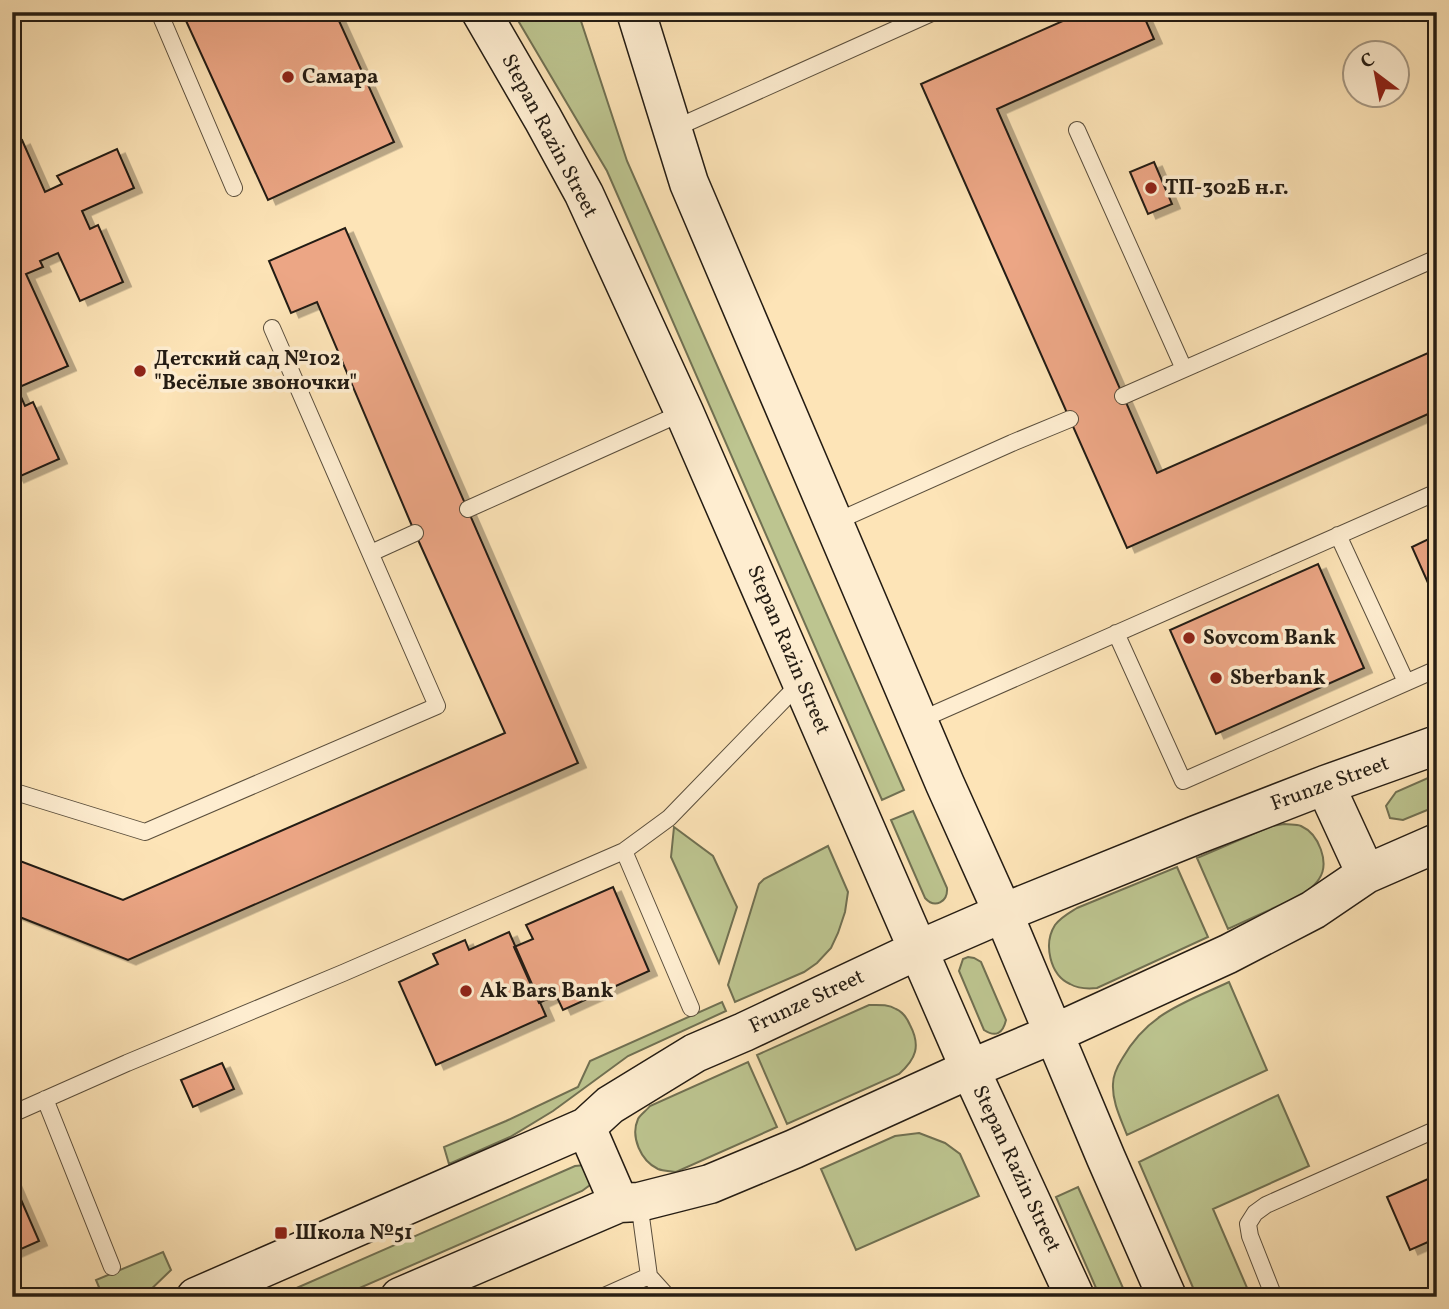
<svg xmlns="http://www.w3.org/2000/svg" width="1449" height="1309" viewBox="0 0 1449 1309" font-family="Vollkorn,serif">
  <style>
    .green { fill: #bdc590; stroke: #707052; stroke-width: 2 }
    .building { fill: #eca685; stroke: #241c13; stroke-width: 2; filter: url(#shadow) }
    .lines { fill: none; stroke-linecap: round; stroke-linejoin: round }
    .lane-casing { stroke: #5a4e3c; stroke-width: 18 }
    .secondary-casing { stroke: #241c13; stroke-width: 41 }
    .lane { stroke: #feedd0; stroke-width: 16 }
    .secondary { stroke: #feedd0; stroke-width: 38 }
    .poi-dot { fill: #8f2418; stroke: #feedd0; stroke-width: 2.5 }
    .labels { text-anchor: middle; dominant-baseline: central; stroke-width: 7; stroke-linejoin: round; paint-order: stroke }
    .poi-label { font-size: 21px; font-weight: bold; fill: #241c13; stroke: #feedd0; text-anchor: start }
    .street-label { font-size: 21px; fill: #241c13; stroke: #feedd0 }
  </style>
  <defs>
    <filter id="shadow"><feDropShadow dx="8" dy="4.5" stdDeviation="0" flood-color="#0004"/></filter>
  </defs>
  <rect width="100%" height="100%" fill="#fde4b7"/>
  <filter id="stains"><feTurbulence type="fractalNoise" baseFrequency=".00286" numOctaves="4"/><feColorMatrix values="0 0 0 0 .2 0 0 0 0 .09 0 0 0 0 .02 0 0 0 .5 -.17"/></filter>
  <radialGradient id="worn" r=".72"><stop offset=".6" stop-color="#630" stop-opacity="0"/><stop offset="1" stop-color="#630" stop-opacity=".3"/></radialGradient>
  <!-- green -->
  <path class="green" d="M513,12h65l49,149 277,629 -22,10 -275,-629z
    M1437,774v32l-34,14 -13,-2 -4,-12 10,-14z
    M913,811l34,77c1,14 -12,21 -22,10l-34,-78z
    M1284,824c6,1 12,0 17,2 18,8 29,37 18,53 -4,7 -11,11 -17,16l-74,34 -31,-71 75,-32z
    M674,827l39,29 24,51 -18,56 -48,-106z
    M828,846l20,46 -3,20 -7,21 -7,15 -14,15 -13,9 -69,30 -7,-17 31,-101 5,-5z
    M1177,867l31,70 -111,51c-9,1 -18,1 -27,-4 -20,-9 -27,-40 -15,-59 6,-8 14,-12 22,-17z
    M968,957l6,1 7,4 25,58c-3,13 -10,18 -22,10l-25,-59 4,-12z
    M1229,982l38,88 -140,65c-6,-16 -15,-33 -14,-51 0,-9 4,-17 9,-25 26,-46 62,-56 107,-77z
    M722,1002l4,9 -98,45 -75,55 -43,26 -61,27 -5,-17 62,-26 72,-34 12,-26z
    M869,1005c9,0 19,-1 27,4 7,3 11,9 14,16 11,21 6,34 -11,49l-112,50 -30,-69z
    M748,1062l29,65 -101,45c-6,-1 -13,-1 -18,-3 -17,-8 -28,-32 -20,-50 2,-4 9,-9 12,-13z
    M1278,1095l31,71 -96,43 38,88h-54l-58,-135z
    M919,1133l26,10 15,11 19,42 -123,54 -35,-81 74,-33z
    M585,1165l8,13 -3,7 -8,6 -243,106h-63l299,-131z
    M1078,1187l49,110h-27l-44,-100z
    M163,1252l8,18 -28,27h-40l-7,-17z"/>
  <!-- building -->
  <path class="building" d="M182,12h153l59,130 -126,58z
    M1083,12h59l12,27 -157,70 160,364 280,-124v61l-310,138 -206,-464z
    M22,140l23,52 17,-8 -5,-8 60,-27 17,39 -52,23 8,18 8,-4 25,57 -43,19 -22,-48 -18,8 3,6 -17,7 42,92 -51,22 8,18 8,-4 26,57 -43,19 -4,-8v-236l7,-3 -7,-15v-71z
    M1154,162l18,42 -24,10 -18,-42z
    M345,228l233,535 -450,197 -116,-46v-56l111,42 382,-167 -90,-200 -98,-231 -26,11 -22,-52z
    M1437,535v68l-25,-56z
    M1318,564l46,104 -148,66 -46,-104z
    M613,887l36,84 -86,39 -7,-15 -17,8 -25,-56 19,-8 -7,-14z
    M509,932l37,84 -110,49 -37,-83 39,-18 -5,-10 32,-14 4,10z
    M222,1063l12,26 -41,18 -12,-27z
    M1437,1175v63l-27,12 -23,-53z
    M12,1179l27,62 -27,12z"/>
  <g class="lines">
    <defs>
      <path id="lane" d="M159,12l75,176
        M671,130l263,-118
        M1077,130l107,239
        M1123,396l314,-138
        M468,509l216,-97
        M833,523l179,-80 58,-24
        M1338,535l68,147
        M371,553l44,-20
        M1116,633l67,148 254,-112
        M918,721l519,-229
        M12,791l133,41 292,-126 -165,-378
        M624,851l67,157
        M45,1099l67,168
        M12,1114l115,-51 216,-90 281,-122 45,-33 131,-135
        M639,1202l10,74 19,21
        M602,1297l47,-21
        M1274,1297l-24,-61 -2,-12 7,-11 11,-8 171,-76"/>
      <path id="secondary" d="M481,12l62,107 41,75 100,218 286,657 105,228
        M636,12l53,171 256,601 58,129 103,245 61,139
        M1325,785l41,89
        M586,1127l33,76
        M196,1297l390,-170 24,-22 85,-52 49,-21 174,-82 85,-37 193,-78 129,-50 112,-40
        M400,1297l219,-94 20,-1 71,-18 84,-35 176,-80 83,-35 175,-80 85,-44 53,-36 71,-31"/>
    </defs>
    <!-- lane casing -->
    <use href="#lane" class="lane-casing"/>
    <!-- secondary casing -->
    <use href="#secondary" class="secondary-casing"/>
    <!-- lane -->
    <use href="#lane" class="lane"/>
    <!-- secondary -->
    <use href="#secondary" class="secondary"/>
  </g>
  <!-- markers -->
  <g class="poi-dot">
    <circle cx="288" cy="77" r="7"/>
    <circle cx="1151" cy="188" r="7"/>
    <circle cx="140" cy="371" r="7"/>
    <circle cx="1189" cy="638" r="7"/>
    <circle cx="1216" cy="678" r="7"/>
    <circle cx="466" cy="991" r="7"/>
    <rect x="274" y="1226" width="14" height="14" rx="3.5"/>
  </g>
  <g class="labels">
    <!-- poi labels -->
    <g class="poi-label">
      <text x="302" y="77">Самара</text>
      <text x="1165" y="188">ТП-302Б н.г.</text>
      <text x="154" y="359">Детский сад №102<tspan x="154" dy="24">"Весёлые звоночки"</tspan></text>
      <text x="1203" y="638">Sovcom Bank</text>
      <text x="1230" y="678">Sberbank</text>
      <text x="480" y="991">Ak Bars Bank</text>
      <text x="295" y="1233">Школа №51</text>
    </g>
    <!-- street labels -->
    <g class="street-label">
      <text transform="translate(549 136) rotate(62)">Stepan Razin Street</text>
      <text transform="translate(788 650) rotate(67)">Stepan Razin Street</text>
      <text transform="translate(1330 784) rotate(-20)">Frunze Street</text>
      <text transform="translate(807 1002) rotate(-25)">Frunze Street</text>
      <text transform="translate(1016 1169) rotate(65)">Stepan Razin Street</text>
    </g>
  </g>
  <!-- margin -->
  <rect width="1449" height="1309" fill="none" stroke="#fde4b7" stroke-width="42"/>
  <rect x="14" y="14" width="1421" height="1281" fill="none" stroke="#241c13" stroke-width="3.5"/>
  <rect x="21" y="21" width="1407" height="1267" fill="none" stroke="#241c13" stroke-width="2"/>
  <!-- north arrow -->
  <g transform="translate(1376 74) rotate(328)"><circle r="33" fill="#feedd0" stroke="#a79984" stroke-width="2"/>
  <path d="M0-5L12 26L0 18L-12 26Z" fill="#8f2418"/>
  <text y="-10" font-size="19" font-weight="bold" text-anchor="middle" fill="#241c13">С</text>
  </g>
  <rect width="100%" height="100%" filter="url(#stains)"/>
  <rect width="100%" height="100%" fill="url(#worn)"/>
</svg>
